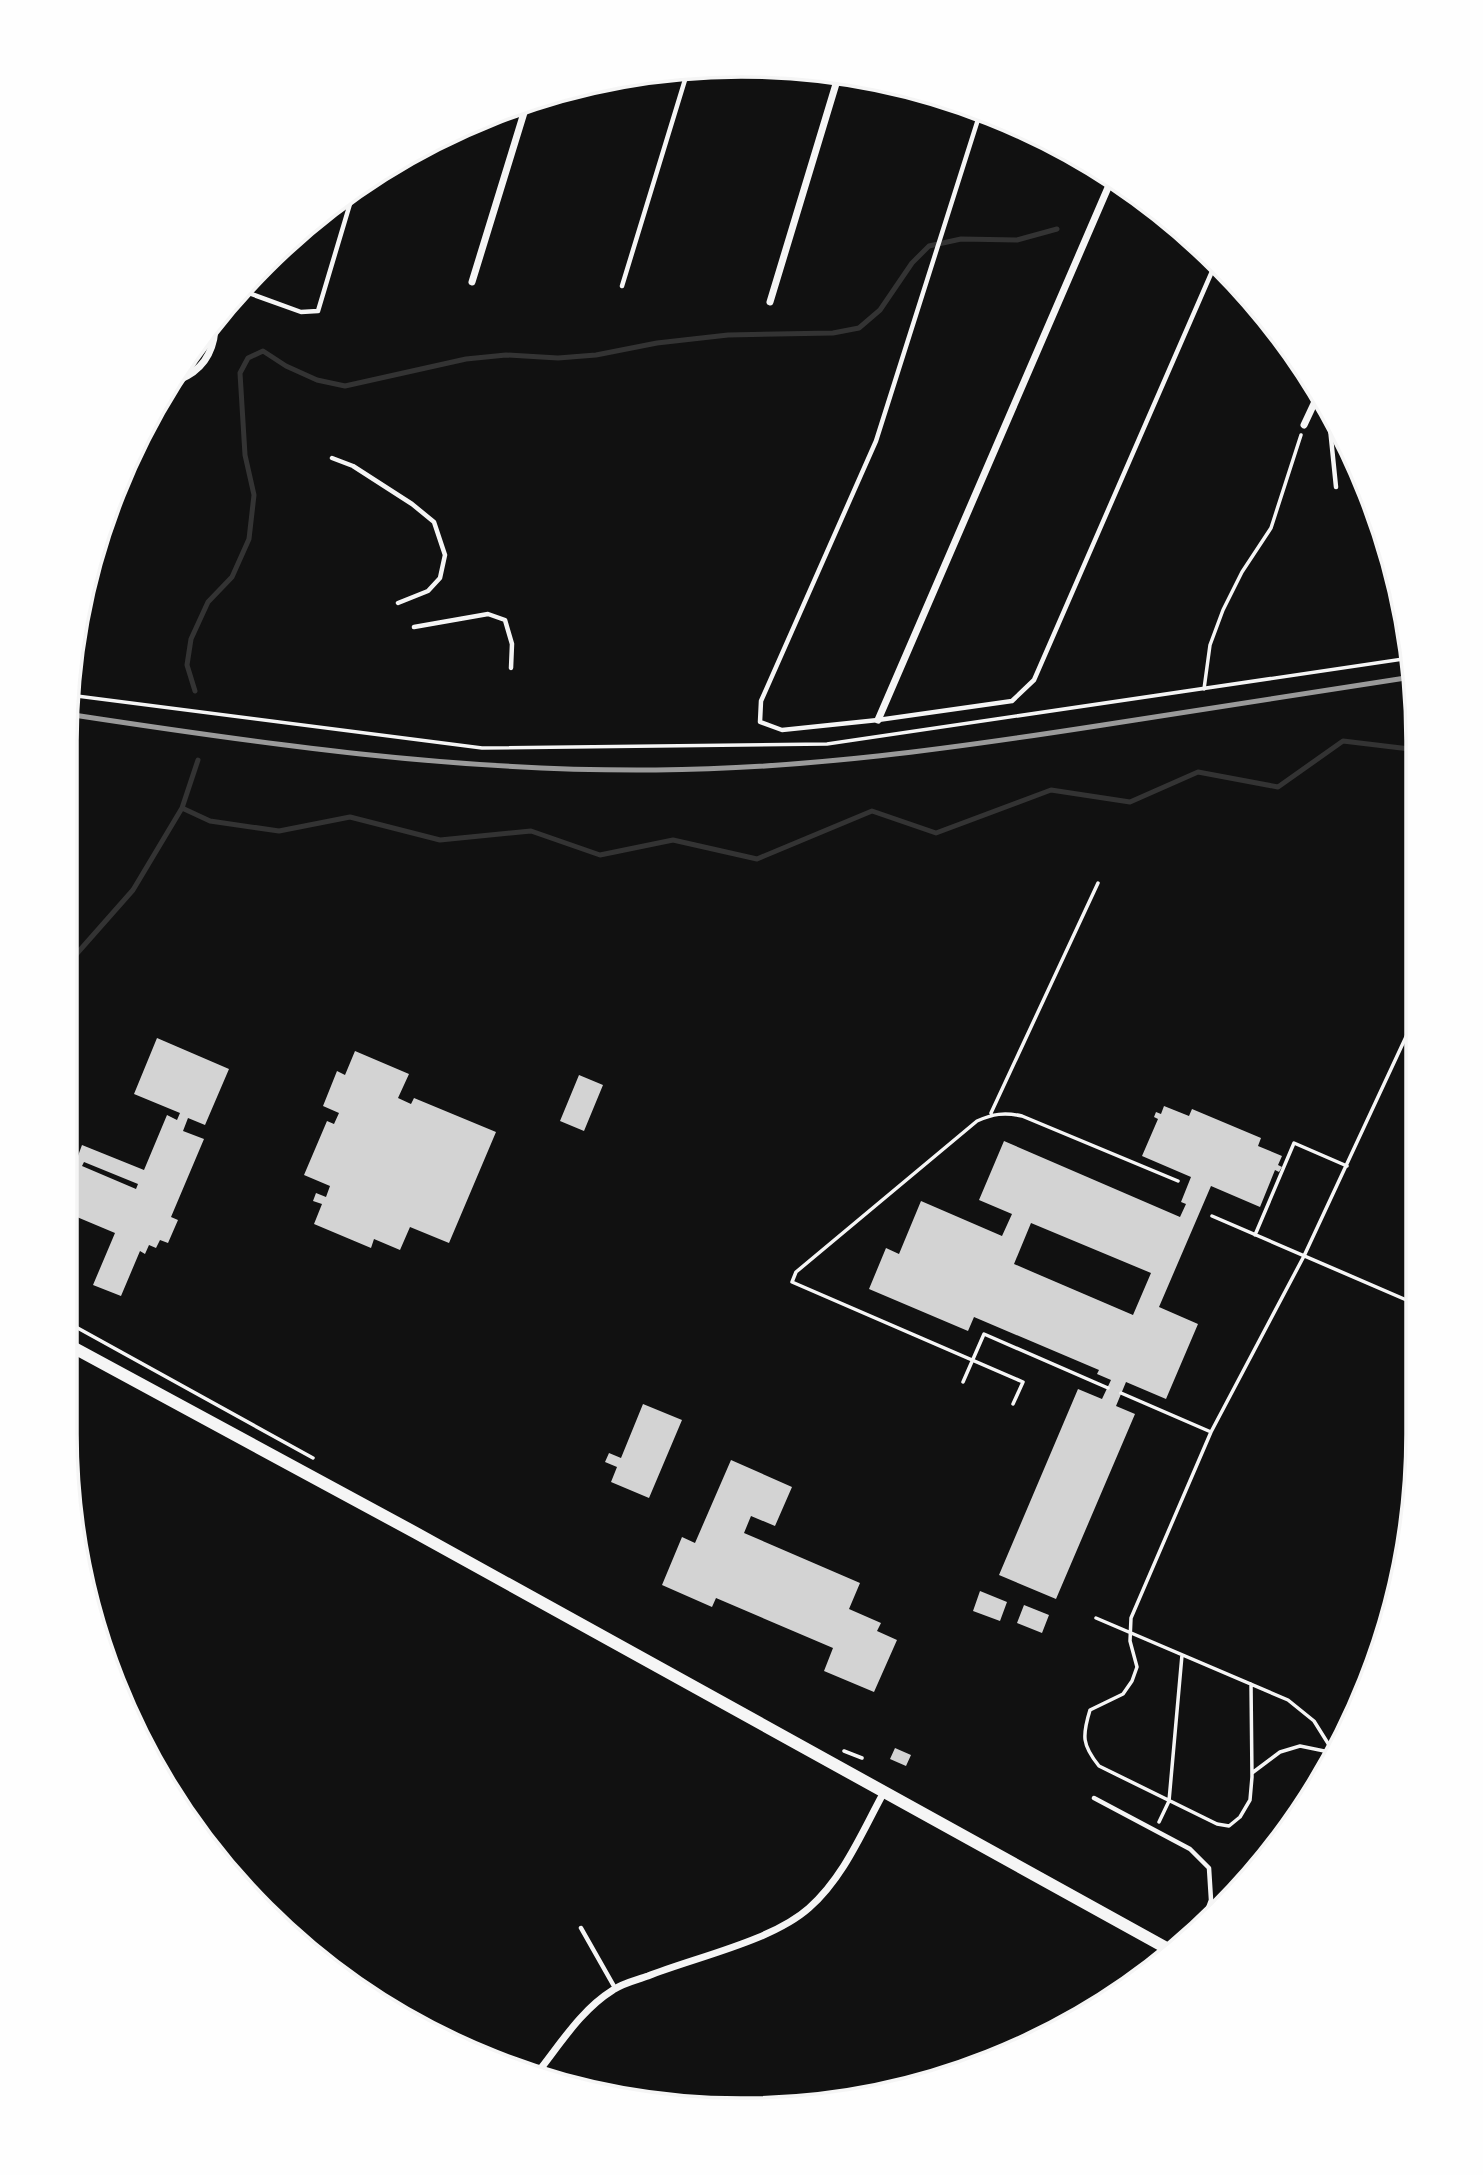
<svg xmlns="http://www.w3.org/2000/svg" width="1483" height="2175" viewBox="0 0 1483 2175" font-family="Lato,sans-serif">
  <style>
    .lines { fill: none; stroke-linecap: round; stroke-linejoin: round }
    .stream { stroke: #333; stroke-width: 5 }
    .building { fill: #d3d3d3; fill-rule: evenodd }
    .path { stroke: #f5f5f5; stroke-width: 3.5 }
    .service { stroke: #f5f5f5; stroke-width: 4.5 }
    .minor { stroke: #f5f5f5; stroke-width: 7 }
    .tertiary { stroke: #f5f5f5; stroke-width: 12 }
    .rail { stroke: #9a9a9a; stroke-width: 5 }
    .rim { fill: none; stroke: #f5f5f5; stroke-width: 3.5 }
  </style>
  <rect width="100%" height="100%" fill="#111"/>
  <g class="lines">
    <!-- stream -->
    <path class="stream" d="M195,691l-8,-26 4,-26 17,-37 24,-25 17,-38 5,-44 -9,-40 -5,-82 8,-15 15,-7 23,15 31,14 28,6 121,-27 40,-4 52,3 38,-3 61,-12 71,-8 105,-2 26,-5 21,-18 32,-47 17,-17 32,-7 56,1 40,-11
      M182,808l28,13 69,10 71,-14 90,23 91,-9 69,24 73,-15 84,19 115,-48 64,22 115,-43 79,12 68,-30 80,15 65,-46 75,9
      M65,967l68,-77 49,-82 16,-48"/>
  </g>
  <!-- building -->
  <path class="building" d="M157,1038l72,31 -24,56 -17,-7 -5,13 21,8 -33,78 7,3 -10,23 -8,-3 -4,8 -7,-3 -4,9 -5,-3 -19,45 -28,-11 22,-52 -50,-21v-52l10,4 7,-19 62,25 23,-55 10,5 3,-7 -46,-19zM84,1162l54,22 -2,5 -54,-23z
    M355,1051l54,23 -11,24 13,6 3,-6 82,34 -47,111 -39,-16 -10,23 -26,-11 -3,9 -57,-24 8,-20 -9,-3 3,-8 10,4 4,-11 -26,-11 23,-54 7,3 5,-11 -16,-7 14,-35 8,4z
    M579,1075l24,10 -19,46 -24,-10z
    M1164,1106l25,10 3,-7 69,29 -3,8 24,10 -4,9 4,2 -3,5 -4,-2 -15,37 -49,-21 -52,121 39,17 -32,75 -40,-17 -10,24 19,8 -79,185 -57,-24 79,-186 24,10 9,-19 -14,-6 2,-4 -125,-53 -6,14 -99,-42 17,-41 13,6 22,-53 81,35 10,-22 -33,-14 25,-59 176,76 6,-13 -5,-2 10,-25 -49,-21 16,-37 -4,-2 2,-5 5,2zM1031,1223l120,50 -18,42 -119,-51z
    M643,1404l39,16 -33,78 -38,-16 6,-15 -12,-5 4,-9 12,5z
    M731,1460l61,27 -17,39 -24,-10 -7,17 116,50 -11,26 32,14 -4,8 20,9 -23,52 -50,-21 9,-23 -117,-50 -4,9 -50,-22 20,-48 13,6z
    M980,1591l27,11 -7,19 -27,-10z
    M1024,1605l25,10 -7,18 -25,-10z
    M895,1748l16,7 -5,11 -16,-7z"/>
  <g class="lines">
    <!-- path -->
    <path class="path" d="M1204,689l6,-44 13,-35 19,-38 29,-44 30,-93
      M69,695l413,53 345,-4 583,-86
      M991,1113l107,-230
      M1212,1216l206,89
      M1255,1235l39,-92 53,23
      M65,1321l248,137
      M963,1382l21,-48 124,54
      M1121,1393l90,39 93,-176 114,-245
      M1013,1404l10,-22 -231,-100 4,-10 181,-151c16,-7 27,-9 45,-5l156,65
      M1211,1432l-80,186 -1,23 7,26 -5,14 -9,13 -33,16c-8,26 -8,35 9,56l118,58 12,2 11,-9 10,-17 2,-23 -1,-93
      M1096,1618l192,82 26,21 20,32
      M844,1751l18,7
      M1252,1773l28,-21 20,-6 34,7
      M1159,1822l10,-21 13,-146"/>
    <!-- service -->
    <path class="service" d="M981,110l-105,331 -115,260 -1,21 22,8 96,-10 134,-19 22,-21 183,-420
      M622,286l66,-216
      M243,291l58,21 17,-1 37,-124
      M1317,400l13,28 6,59
      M332,458l21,8 59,38 22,18 11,33 -5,23 -12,13 -30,12
      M414,627l74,-13 17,6 7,24 -1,24
      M1094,1798l96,51 19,19 2,32 -10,27
      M581,1928l34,60"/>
    <!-- minor -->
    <path class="minor" d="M472,282l55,-179
      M770,302l69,-228
      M179,380c22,-9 34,-26 36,-50
      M1304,425l15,-32
      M878,720l235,-544
      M538,2072c23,-29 43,-62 75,-82 10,-7 24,-10 35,-14 48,-19 124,-35 161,-68 35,-31 53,-76 75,-116"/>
    <!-- tertiary -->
    <path class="tertiary" d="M65,1343l351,190 754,417"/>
    <!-- rail -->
    <path class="rail" d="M67,714c196,30 391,58 589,56 150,-1 299,-22 447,-45 103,-16 206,-32 309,-48"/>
  </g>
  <!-- crop -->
  <path d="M0 0H1483V2175H0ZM741 77H742A664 664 0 0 1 1406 741V1434A664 664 0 0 1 742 2098H741A664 664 0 0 1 77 1434V741A664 664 0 0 1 741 77Z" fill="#fefefe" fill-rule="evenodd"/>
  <path class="rim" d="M741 77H742A664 664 0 0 1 1406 741V1434A664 664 0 0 1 742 2098H741A664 664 0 0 1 77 1434V741A664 664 0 0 1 741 77Z"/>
</svg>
